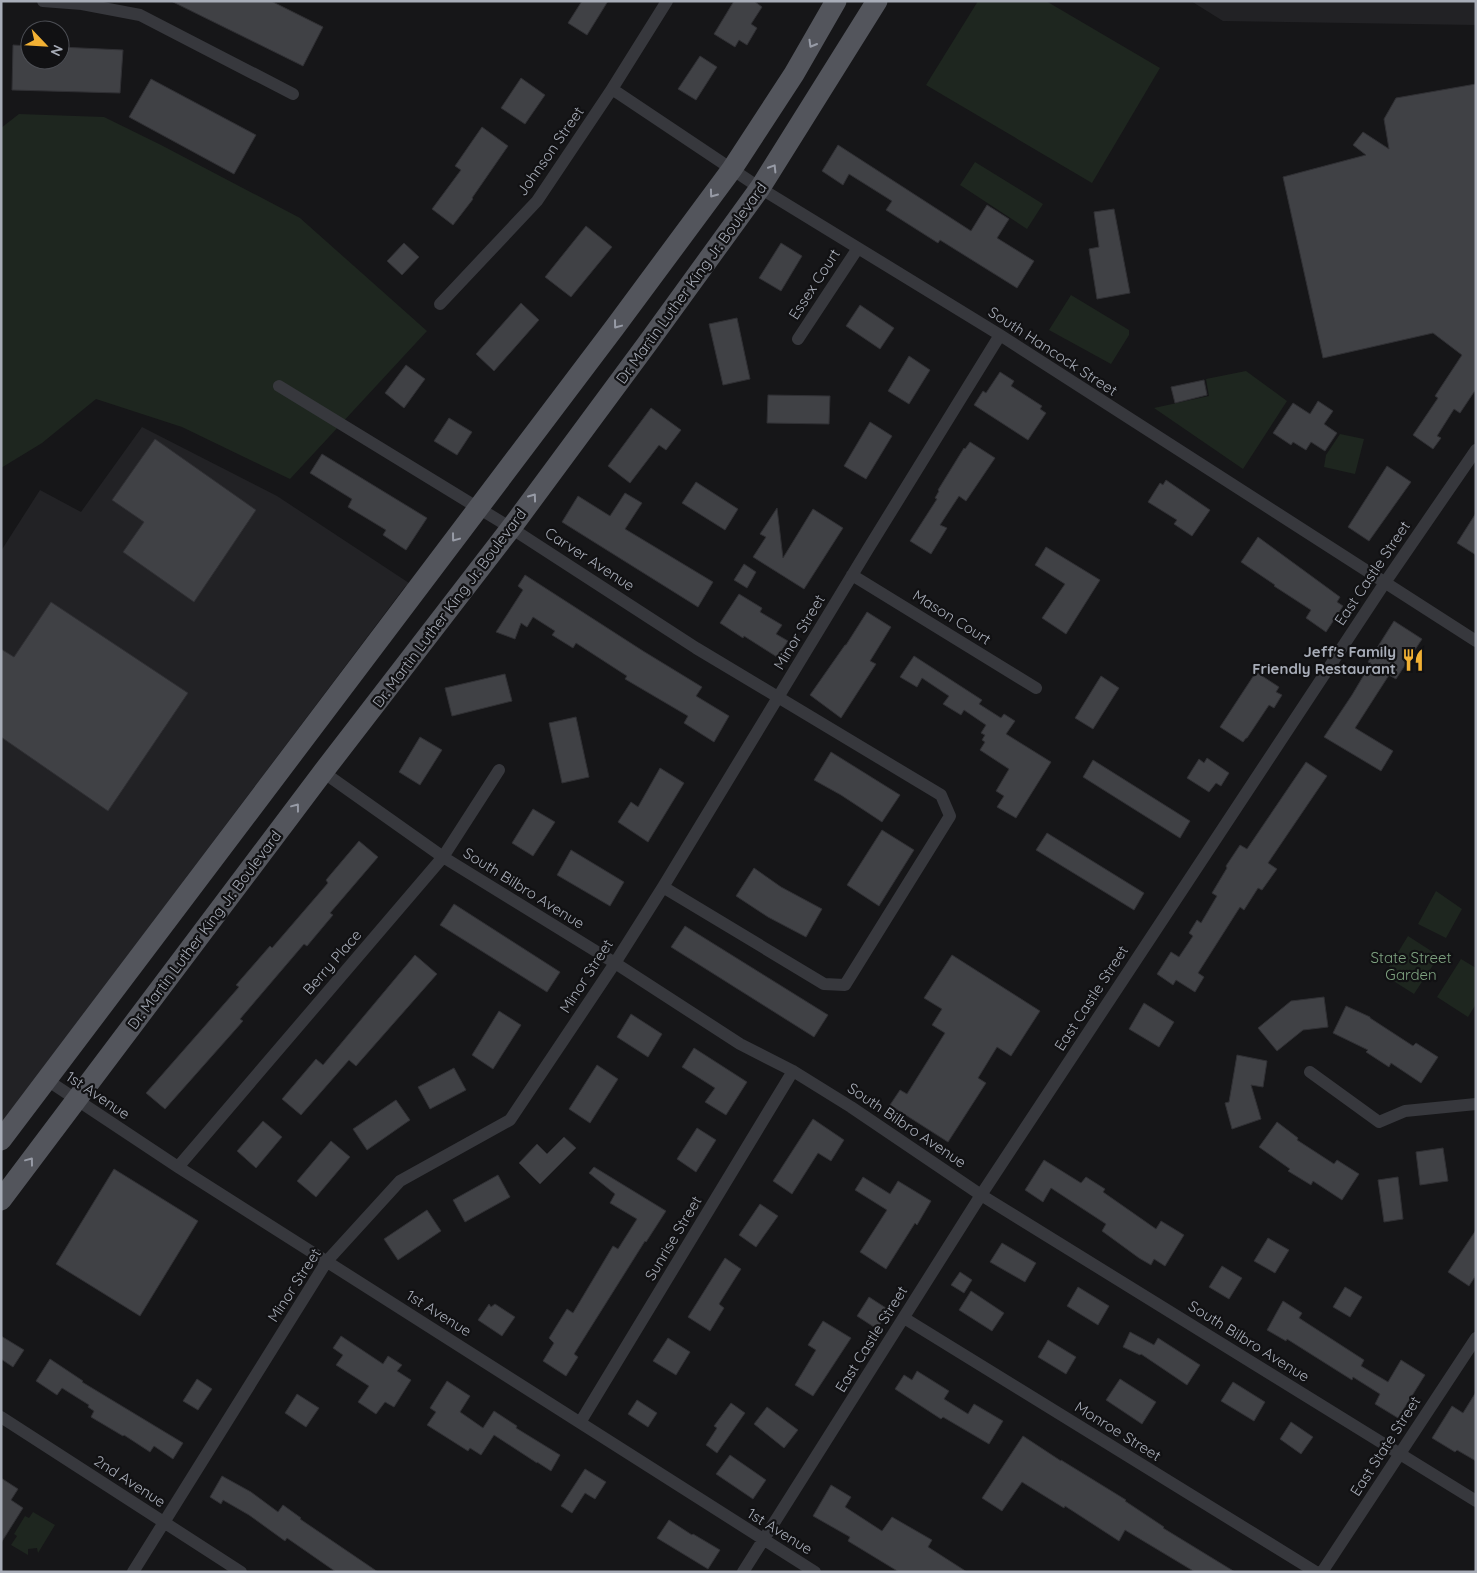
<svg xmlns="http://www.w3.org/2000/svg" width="1477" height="1573" viewBox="0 0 1477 1573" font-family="Quicksand,sans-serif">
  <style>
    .built { fill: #222225 }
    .green { fill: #1e261f }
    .building { fill: #404145; stroke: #303034 }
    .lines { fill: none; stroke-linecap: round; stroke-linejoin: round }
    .street { stroke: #37383d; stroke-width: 12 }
    .primary { stroke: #53555c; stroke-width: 21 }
    .oneway { stroke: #979ba6 }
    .labels { text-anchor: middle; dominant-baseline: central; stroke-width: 4.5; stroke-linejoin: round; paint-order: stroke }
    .street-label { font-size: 15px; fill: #a8adb8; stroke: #111113 }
    .poi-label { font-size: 15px; font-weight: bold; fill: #a8adb8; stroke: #111113; text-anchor: end }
    .park-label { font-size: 15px; fill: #7fa381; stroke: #111113 }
  </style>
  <rect width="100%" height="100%" fill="#161618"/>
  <!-- built -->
  <path class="built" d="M1191,1h285v24l-253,-4z
    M142,427l135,69 132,87 -5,5 -403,536v-573l39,-61 41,22z"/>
  <!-- green -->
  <path class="green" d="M978,1h68l114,67 -68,115 -166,-98z
    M19,114l85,3 57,28 139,73 127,113 -137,148 -108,-52 -86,-28 -54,44 -41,25v-340z
    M975,162l68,42 -16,25 -67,-44z
    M1071,295l58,35v5l-18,29 -62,-34z
    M1246,371l41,30 -44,68 -89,-61 55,-12 -3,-17z
    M1340,434l24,5 -9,35 -31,-7 2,-12z
    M1436,891l26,18 -16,29 -28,-14z
    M1408,936l31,20 -25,38 -30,-19z
    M1461,959l15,9v36l-8,13 -31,-20z
    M33,1512l22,13 -17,28 -1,-5 -9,1v6l-17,-10 6,-9 -3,-2 11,-18 4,2z"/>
  <!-- building -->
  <path class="building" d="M171,1h100l52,26 -20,39z
    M582,1h26l-21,34 -19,-12z
    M734,1h20l8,6 -11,17 6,4 -10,17 -8,-5 -4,7 -21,-13z
    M13,45l17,1v14h30v-13l63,3 -3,43 -108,-3z
    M700,56l17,11 -21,33 -18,-11z
    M521,78l24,17 -20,29 -24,-16z
    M151,79l105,56 -22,39 -105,-57z
    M1476,84v305l-16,24 -6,-4 -17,27 4,2 -8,11 -20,-14 25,-37 -3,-2 27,-41 -29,-22 -110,25 -40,-181 83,-22 -13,-10 10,-13 26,17 -5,-30 12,-21z
    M482,127l26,19 -36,52 1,1 -20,26 -21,-16 29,-39 -6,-4z
    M838,145l133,86 16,-26 22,14 -12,19 37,23 -17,27 -77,-48 -2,3 -52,-33 6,-9 -43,-27 -6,11 -21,-14z
    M1114,209l16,84 -33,6 -8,-50 10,-2 -5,-35z
    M586,226l26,21 -41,50 -26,-20z
    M404,243l15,14 -17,18 -15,-14z
    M781,243l21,13 -21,35 -22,-13z
    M521,303l18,17 -45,51 -18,-17z
    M860,305l34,23 -14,21 -34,-23z
    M737,318l13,61 -27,6 -14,-61z
    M909,356l21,14 -21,34 -21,-13z
    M406,365l19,14 -21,29 -19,-15z
    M1000,372l14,9 -3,5 31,20 -2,3 6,4 -18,27 -54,-35 9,-14 3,2z
    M1204,380l3,15 -32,8 -4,-16z
    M768,395l62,1 -1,28 -62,-1z
    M1318,401l15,10 -9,13 13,9 -12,18 -14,-9 -5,8 -13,-8 -2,3 -18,-12 20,-30 17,11z
    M651,408l30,22 -15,20 -7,-5 -29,38 -22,-17z
    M449,418l23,14 -15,23 -23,-14z
    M870,422l22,14 -26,43 -22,-13z
    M155,439l101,71 -62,92 -71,-50 21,-30 -32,-22z
    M970,442l25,16 -29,43 -7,-5 -19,29 7,3 -16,26 -21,-13 27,-42 -2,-1 4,-7 -1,-1 26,-42 1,1z
    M322,454l105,64 -21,32 -23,-15 3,-5 -38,-23 4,-8 -42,-26z
    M1387,466l24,16 -42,59 -21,-14z
    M1166,480l44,30 -18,26 -18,-12 3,-4 -29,-18 12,-19 3,2z
    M696,482l42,27 -13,21 -43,-27z
    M625,493l17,10 -17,26 88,53 -15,25 -136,-85 16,-26 32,20z
    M777,508l6,50 30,-49 30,19 -39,61 -51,-32 13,-20 -6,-3z
    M1476,513v42l-19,-12z
    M1258,537l82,60 -3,5 6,4 -17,26 -20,-14 5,-8 -37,-24 1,-1 -34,-23z
    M1046,547l54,33 -34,54 -24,-16 23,-34 -30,-19z
    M744,564l12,8 -9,16 -13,-8z
    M525,575l118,76 59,36 -6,9 33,20 -15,26 -30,-19 4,-7 -63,-37 2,-3 -51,-33 -3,5 -21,-13 3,-4 -22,-14 -6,10 -6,-4 -6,16 -19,-7 27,-42 -5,-4z
    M739,594l23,14 -2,4 22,13 -6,9 12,7 -11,16 -33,-21 -1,2 -23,-15z
    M51,602l137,91 -80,118 -107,-74v-88l13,8z
    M867,612l24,15 -21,34 6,3 -35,54 -31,-23 35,-50h1z
    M1394,621l28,18 -26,40 -7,-4 -34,53 38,23 -12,20 -57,-34 28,-42 19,-32 -3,-1z
    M914,656l68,44 -3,4 22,14 3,-4 11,7 -9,13 45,28 -35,56 -19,-11 7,-11 -8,-5 13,-22 -29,-19 5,-8 -3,-2 3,-5 -4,-2 5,-8 -22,-15 -3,5 -18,-11 6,-8 -27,-18 -5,9 -17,-10z
    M1256,672l23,15 -3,5 6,3 -8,13 -5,-3 -22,33h-1l-3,4 -23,-15z
    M505,674l7,27 -60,15 -7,-28z
    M1101,676l18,12 -26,41 -18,-11z
    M576,717l13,60 -27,6 -13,-60z
    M420,737l22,13 -22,35 -21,-13z
    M831,752l69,43 -18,27 -41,-27 -27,-15z
    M1207,758l22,15 -8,13 -5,-3 -7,9 -22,-14 12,-19 5,4z
    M1093,760l97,61 -10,17 -97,-61z
    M1306,762l21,14 -59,87 9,6 -15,21 -4,-2 -14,22 -4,-3 -42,66 6,4 -9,15 -19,-12 -3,5 -16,-11 14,-22 8,5 14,-21 -4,-3 8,-13 4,3 16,-27 -5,-3 15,-25 -1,-2 14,-21 7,4z
    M660,768l24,15 -36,59 -30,-20 13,-20 7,5z
    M533,809l22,13 -22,34 -21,-13z
    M882,830l32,20 -35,56 -32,-21z
    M1047,833l97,60 -10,17 -98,-60z
    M359,841l19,16 -48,56 3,2 -26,31 -3,-2 -64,75 3,2 -78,88 -19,-16 93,-106 -3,-2 34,-39 2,2 56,-65 -2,-3z
    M571,850l53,32 -14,24 -53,-31z
    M754,868l27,19 41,22 -16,28 -38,-20 -32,-21z
    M454,904l106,68 -13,20 -107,-67z
    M685,926l143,89 -14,22 -143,-90z
    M415,955l22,19 -81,92 -7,-6 -48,55 -19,-16 34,-40 7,6z
    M952,955l88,56 -29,45 -14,-9 -19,31 8,5 -38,59 -58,-37 10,-15 7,4 38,-61 -13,-8 10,-16 -18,-11z
    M1324,997l4,30 -25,3 -26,21 -19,-23 33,-27z
    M1144,1003l30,19 -15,25 -30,-18z
    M1346,1006l24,11v1l43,28 3,-3 22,14 -17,26 -30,-20 -2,4 -23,-15 2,-2 -35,-17z
    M499,1011l22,14 -28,44 -21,-14z
    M631,1014l31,20 -14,23 -31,-20z
    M694,1048l53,34 -21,33 -21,-13 10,-14 -33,-21z
    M1237,1055l30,6 -4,26 -12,-2 10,34 -29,10 -7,-26 4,-1z
    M597,1065l21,14 -28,44 -21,-14z
    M454,1068l12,22 -36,19 -12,-22z
    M396,1100l14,20 -43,30 -14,-21z
    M813,1119l31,21 -13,21 -13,-8 -26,41 -19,-13z
    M263,1121l19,16 -26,31 -19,-17z
    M1277,1122l21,16 -1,2 37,24 3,-4 22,14 -17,26 -29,-19 -2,4 -23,-14 2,-2 -31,-22z
    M697,1128l19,12 -20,32 -19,-13z
    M564,1137l12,11 -36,36 -21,-21 18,-19 10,10z
    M331,1141l19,16 -34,40 -19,-16z
    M1443,1148l5,33 -28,4 -4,-33z
    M1044,1160l37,23 5,-6 19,12 -2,3 53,37 5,-8 23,14 -19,31 -11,-7 -3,6 -12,-7 -37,-27 4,-7 -55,-36 -8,14 -18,-12z
    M594,1167l72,44 -20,31 -1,-1 -71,113 4,3 -12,19 -23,-15 11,-18 -5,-5 18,-29 6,4 40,-67 5,3 19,-30 -27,-16 5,-9 -26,-21z
    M114,1169l84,52 -58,95 -84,-52z
    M498,1175l12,22 -45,25 -12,-22z
    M863,1177l27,17 8,-13 33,20 -14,24 -2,-2 -29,46 -26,-17 27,-42 -32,-20z
    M1398,1177l5,42 -19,3 -6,-42z
    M760,1204l18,12 -22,31 -17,-12z
    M427,1210l14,21 -43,29 -14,-21z
    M1476,1230v45l-7,11 -21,-14z
    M1268,1238l21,12 -14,23 -21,-12z
    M1002,1243l34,20 -11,19 -35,-20z
    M725,1258l16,11 -22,35 5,4 -14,23 -22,-14z
    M1222,1266l20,12 -13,21 -20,-12z
    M960,1272l12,8 -8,13 -13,-8z
    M1078,1287l31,19 -11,19 -31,-19z
    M1345,1287l17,10 -12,20 -17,-10z
    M971,1291l33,22 -12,18 -33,-21z
    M869,1297l20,13 -12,19 -20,-13z
    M1283,1301l19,12 -3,5 65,42 -3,6 27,16 13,-22 24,15 -27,43 -23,-14 5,-10 -27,-17 -1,3 -65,-41 -1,2 -19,-11z
    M489,1304l2,3 4,-3 20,13 -13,19 -24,-16z
    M823,1321l28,17 -38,58 -18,-11 21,-35 -8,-5z
    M1130,1332l24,13 4,-7 42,27 -13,20 -46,-31 -1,1 -17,-8z
    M1,1336l23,14 -11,17 -12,-8z
    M341,1336l42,28 5,-8 14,9 -5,6 14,9 -17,27 -9,-5 -9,12 -18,-12 11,-16 -33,-21 7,-10 -10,-7z
    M668,1338l22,14 -14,23 -23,-14z
    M1048,1340l28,17 -10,17 -28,-17z
    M50,1359l33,22 -1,1 101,61 -10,16 -19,-13 -4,6 -26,-17 -1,1 -32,-19 3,-6 -6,-4 1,-2 -27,-17 -5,7 -21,-14z
    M917,1371l32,20 -5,8 24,15 6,-10 29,17 -14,23 -46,-27 -2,2 -46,-30 9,-14 8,5z
    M197,1379l15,10 -14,21 -15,-9z
    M1120,1379l36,23 -14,22 -36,-24z
    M447,1381l23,15 -10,16 23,16 11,-17 23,15 -1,2 44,27 -9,16 -14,-9v1l-43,-28 -13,20 -11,-7 -2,3 -41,-26 9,-13 -6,-4z
    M1233,1382l32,20 -11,19 -33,-20z
    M1476,1392v69l-19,-11 -2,2 -23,-14 20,-32 11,7z
    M297,1394l22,14 -13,19 -21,-14z
    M637,1400l20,13 -9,14 -20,-13z
    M731,1403l14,10 -28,40 -11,-8 11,-17 -3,-2z
    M767,1407l31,23 -14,18 -30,-24z
    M1291,1422l22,15 -12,17 -21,-15z
    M1023,1436l38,25v-1l65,40 -1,1 39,26 -1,1 72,44h-40l-70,-42 -6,11 -54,-35 -1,2 -42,-26 -20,29 -20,-13z
    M730,1455l36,25 -13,19 -37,-25z
    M585,1469l21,13 -11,17 -10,-6 -13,20 -11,-7z
    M222,1476l29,16 27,20 5,-7 18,13 -1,1 78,53h-42l-49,-34 -2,3 -36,-26 -26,-15 -2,4 -11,-7z
    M1,1478l17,11 -7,11 12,8 -22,35z
    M831,1485l20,12 -6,10 37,24 10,-14 40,23 -4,7 39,25h-68l-51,-31 2,-4 -37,-21z
    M669,1520l23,15 1,-1 27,16 -12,19 -51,-31z"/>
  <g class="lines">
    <!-- street -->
    <path class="street" d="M43,1l39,3 58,11 153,79
      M612,89l148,99 240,147 476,306
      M440,304l97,-103 75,-112 55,-88
      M798,339l60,-91
      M279,386l232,142 185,120 245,147 9,21 -105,169 -21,-1 -161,-97
      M852,575l184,113
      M323,772l120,85 172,106 125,81 53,27 58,36 130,88 495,306
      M1310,1072l69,50 26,-11 71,-7
      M47,1080l131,87 637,405
      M178,1167l265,-310 56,-87
      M904,1318l412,254
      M1,1417l240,155
      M581,1421l212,-350
      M133,1572l194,-311 73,-80 110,-61 105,-157 48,-76 205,-338 132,-214
      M743,1572l238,-377 403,-611 92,-134
      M1322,1572l154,-234"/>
    <!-- primary -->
    <path class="primary" d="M1,1140l614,-813 117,-158 62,-95 42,-73
      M1,1200l322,-428 188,-244 136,-184 113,-156 117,-187"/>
  </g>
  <!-- one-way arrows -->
  <defs><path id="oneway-chevron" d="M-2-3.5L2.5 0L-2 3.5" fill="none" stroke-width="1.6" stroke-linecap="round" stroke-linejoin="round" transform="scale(1.25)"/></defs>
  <g class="oneway">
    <use href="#oneway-chevron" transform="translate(812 44) rotate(120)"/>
    <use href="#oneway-chevron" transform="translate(773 168) rotate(-58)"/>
    <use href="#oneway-chevron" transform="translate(713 194) rotate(126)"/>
    <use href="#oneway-chevron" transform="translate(617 325) rotate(127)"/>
    <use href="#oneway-chevron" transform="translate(533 497) rotate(-54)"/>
    <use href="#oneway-chevron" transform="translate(455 538) rotate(127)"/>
    <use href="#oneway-chevron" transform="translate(296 807) rotate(-53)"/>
    <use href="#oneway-chevron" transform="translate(30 1161) rotate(-53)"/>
  </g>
  <!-- icons -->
  <defs>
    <symbol id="restaurant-bare" viewBox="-9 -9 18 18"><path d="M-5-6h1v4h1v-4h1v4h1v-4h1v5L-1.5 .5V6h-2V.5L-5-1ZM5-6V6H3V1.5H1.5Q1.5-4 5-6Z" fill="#f2b134" stroke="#111113" stroke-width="2.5" paint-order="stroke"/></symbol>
  </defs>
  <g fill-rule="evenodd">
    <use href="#restaurant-bare" x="1397" y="644" width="32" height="32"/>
  </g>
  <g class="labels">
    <!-- street labels -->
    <g class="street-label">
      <text transform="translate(550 151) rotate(-55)">Johnson Street</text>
      <text transform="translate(691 283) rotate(-54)">Dr. Martin Luther King Jr. Boulevard</text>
      <text transform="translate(814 284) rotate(-57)">Essex Court</text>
      <text transform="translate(1053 351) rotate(33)">South Hancock Street</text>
      <text transform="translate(590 559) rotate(33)">Carver Avenue</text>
      <text transform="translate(1372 573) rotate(-56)">East Castle Street</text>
      <text transform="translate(449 608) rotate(-53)">Dr. Martin Luther King Jr. Boulevard</text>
      <text transform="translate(952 617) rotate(32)">Mason Court</text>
      <text transform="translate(799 632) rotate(-59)">Minor Street</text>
      <text transform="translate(524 888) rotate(32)">South Bilbro Avenue</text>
      <text transform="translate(204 930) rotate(-53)">Dr. Martin Luther King Jr. Boulevard</text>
      <text transform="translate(332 962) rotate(-49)">Berry Place</text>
      <text transform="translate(586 976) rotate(-57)">Minor Street</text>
      <text transform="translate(1091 998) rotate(-57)">East Castle Street</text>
      <text transform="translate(98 1095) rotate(34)">1st Avenue</text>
      <text transform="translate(907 1125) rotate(34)">South Bilbro Avenue</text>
      <text transform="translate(673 1238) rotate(-59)">Sunrise Street</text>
      <text transform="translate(294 1285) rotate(-57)">Minor Street</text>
      <text transform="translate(439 1313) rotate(32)">1st Avenue</text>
      <text transform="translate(871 1339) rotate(-58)">East Castle Street</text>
      <text transform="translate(1249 1341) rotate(32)">South Bilbro Avenue</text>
      <text transform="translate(1118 1431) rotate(32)">Monroe Street</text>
      <text transform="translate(1385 1446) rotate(-57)">East State Street</text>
      <text transform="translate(130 1481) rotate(33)">2nd Avenue</text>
      <text transform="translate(780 1531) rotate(32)">1st Avenue</text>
    </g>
    <!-- poi labels -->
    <g class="poi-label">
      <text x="1396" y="651">Jeff's Family<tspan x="1396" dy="17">Friendly Restaurant</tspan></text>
    </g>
    <!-- park labels -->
    <g class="park-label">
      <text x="1411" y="957">State Street<tspan x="1411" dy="17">Garden</tspan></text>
    </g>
  </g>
  <!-- border -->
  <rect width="1477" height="1573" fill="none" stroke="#a8adb8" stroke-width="5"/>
  <!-- north arrow -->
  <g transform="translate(45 45) rotate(115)"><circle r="24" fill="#111113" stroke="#4d4f55"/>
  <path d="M0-4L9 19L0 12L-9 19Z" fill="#f2b134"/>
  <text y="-8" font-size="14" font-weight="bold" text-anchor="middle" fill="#a8adb8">N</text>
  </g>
</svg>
